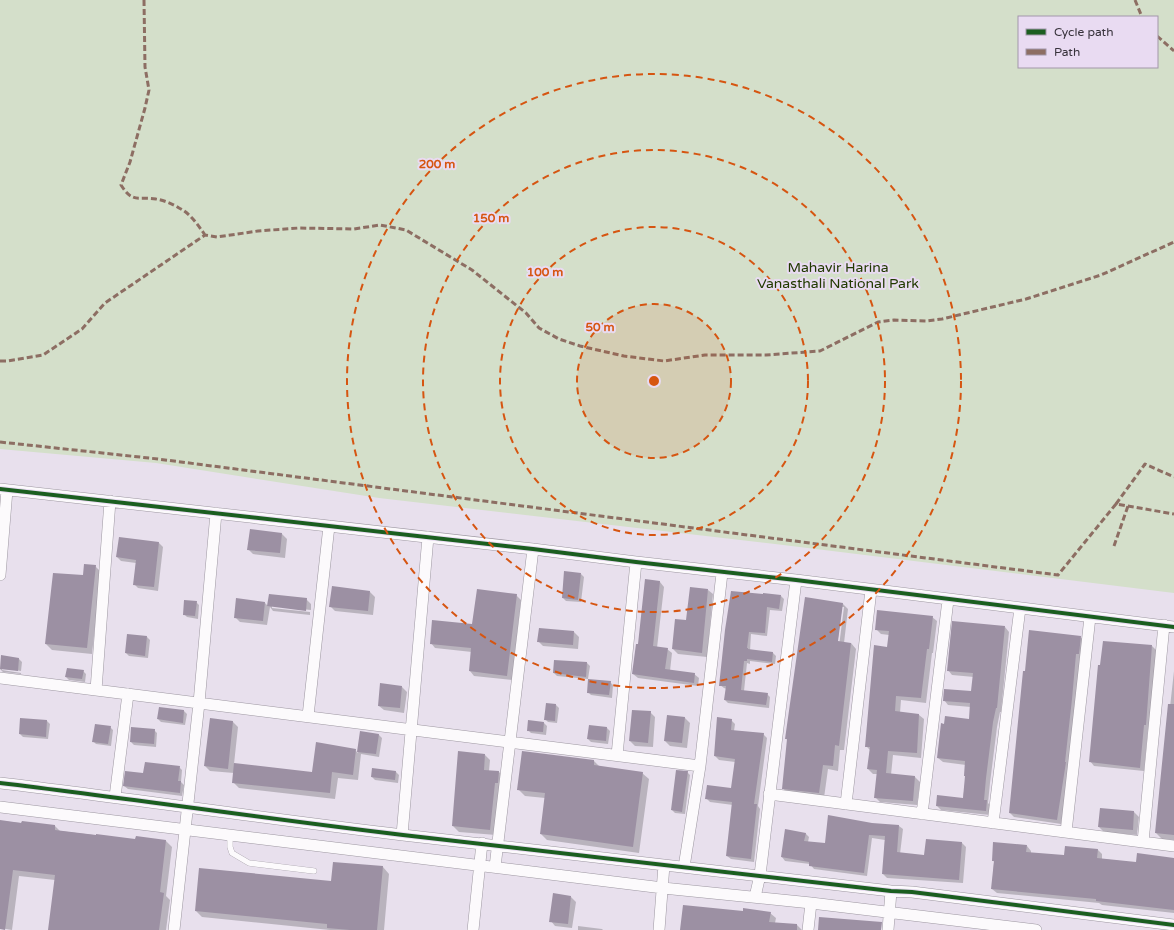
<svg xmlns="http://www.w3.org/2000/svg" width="1174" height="930" viewBox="0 0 1174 930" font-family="'Varela Round',sans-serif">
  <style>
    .green { fill: #d4dfca; fill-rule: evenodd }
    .shadow { fill: #0003; fill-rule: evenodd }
    .building { fill: #9c90a3 }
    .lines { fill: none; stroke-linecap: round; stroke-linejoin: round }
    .lane-casing { stroke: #9d97a1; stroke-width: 6 }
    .street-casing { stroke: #9d97a1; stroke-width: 12 }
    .lane { stroke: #fcfafc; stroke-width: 5.5 }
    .street { stroke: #fcfafc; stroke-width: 11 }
    .quiet { stroke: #8d6e63; stroke-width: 3; stroke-dasharray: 6 3; stroke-linecap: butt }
    .cycleway-casing { stroke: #e9dbf2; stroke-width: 6 }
    .cycleway { stroke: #1b5e20; stroke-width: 4 }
    .ring { fill: none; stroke: #d65511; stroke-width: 2; stroke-dasharray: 7 5 }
    .labels { text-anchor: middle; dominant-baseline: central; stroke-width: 4; stroke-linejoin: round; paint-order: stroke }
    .park-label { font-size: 14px; fill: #213900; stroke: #e9dbf2 }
    .centre { fill: #d65511; stroke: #e9dbf2; stroke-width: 2 }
    .ring-label { font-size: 12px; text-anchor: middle; font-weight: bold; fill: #d65511; stroke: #e9dbf2; stroke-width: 4; stroke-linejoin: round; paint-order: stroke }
  </style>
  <rect width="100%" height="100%" fill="#e8e0ed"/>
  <!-- green -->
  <path class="green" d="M0,0h1174v593l-399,-49 -396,-46 -223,-35 -156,-14zM1019,17h138v50h-138z"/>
  <!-- shadow -->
  <path class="shadow" d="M282,534l5,5 -2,19 -32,-4 -5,-5z
    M159,543l4,4 -5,44 -20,-3 -4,-4 2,-21 -15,-2 -4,-4z
    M95,566l6,6 -9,82 -40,-4 -6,-6z
    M581,574l3,3 -3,25 -15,-1 -3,-3z
    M646,580l14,2 4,5 -7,61 10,1 5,4 -2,18 24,3 5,4 -1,8 -60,-8 -5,-4 6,-28z
    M708,590l5,4 -6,63 -29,-3 -5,-5z
    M370,592l5,5 -2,18 -38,-4 -5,-5z
    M270,595l36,4 5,5v6l-39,-4v2l38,4v3l-37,-4 -3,-4 -3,18 -27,-3 -5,-5 30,-14 3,3z
    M516,595l5,5 -9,80 -38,-4 -4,-5 2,-19 -37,-4 -4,-5 42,-17z
    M781,596l3,3 -2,12 -12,-1 -3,26 -16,-2 -1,17 23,2 3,3 -1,8 -25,-3v3l-3,-1 -3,28 23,3 3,3 -1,11 -41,-5 -3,-3 2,-11 -3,-1 -4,-3 6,-54z
    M806,598l37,6 5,5 -4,34h7l5,6 -12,101h-4l-2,21 -10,-2 -4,29 -36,-4 -5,-6 5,-48 -2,-1zM842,607h2l-5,39h-2z
    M196,602l3,3 -1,14 -11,-2 -3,-3z
    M932,617l5,4 -4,32h-1l-6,50 -25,-3 -1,13 19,2 5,4 -3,39 -28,-3 -2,20 24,2 5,5 -3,23 -37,-3 -5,-5 3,-23h-5l-5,-5 2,-19 -4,-4 22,-98 1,-13 -8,-1 -5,-5z
    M1005,627l4,5 -8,80h-1l-3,15 -7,56 -2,20 3,3 -1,9 -49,-5 -4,-4 26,-7 3,-23v-11l-23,-3 -5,-4 7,-33 25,-5 1,-13 -23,-2 -4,-5 28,-7 2,-16 -22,-2 -4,-5z
    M574,632l5,5 -1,12 -35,-3 -5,-5z
    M147,637l3,3 -2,18 -19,-2 -3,-3z
    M1080,637l5,4 -2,17 -3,-1 -10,110 -9,57 -47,-7 -4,-4z
    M1152,646l4,4 -6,79h-2l-4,42 -50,-5 -4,-5z
    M19,659l3,3 -1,9 -19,-3v2l19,3v1l-18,-2 -3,-3z
    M587,663l3,3 -2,13 -31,-3 -3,-3z
    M83,671l3,3 -1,8 -16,-2 -3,-3z
    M1174,671v169l-12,-1 -6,-6z
    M610,682l3,3 -1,13 -21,-3 -3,-3z
    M402,687l5,5 -3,21 -20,-3 -5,-4z
    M556,705l3,3 -2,15 -9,-1 -3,-3z
    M184,711l3,3 -2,11 -24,-3 -3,-3z
    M650,712l5,5 -2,30 -18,-1 -5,-5z
    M668,716l17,2 5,5 -3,25 -17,-2 -5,-5z
    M21,719l26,2 3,3 -2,15 -25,-2 -3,-3z
    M211,720l22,2 5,5 -4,37 79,9 42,-23 3,3 3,-21 18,3 3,3 -3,19 -18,-3 -3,26 -20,-2 -3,21 -96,-11 -6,-6 1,-9 -24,-2 -5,-5z
    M731,720l4,4 -1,7 29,3 4,4 -9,68 2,3 -6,53 -23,-3 -4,-3 6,-51 -23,-3 -4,-4 26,-9 3,-27 -16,-2 -4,-4z
    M544,723l3,3 -1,9 -15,-2 -3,-3z
    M110,727l3,3 -2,16 -15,-2 -3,-3z
    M607,728l3,3 -2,13 -17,-2 -3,-3z
    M154,730l3,3 -1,14 -22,-2 -3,-3z
    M485,755l5,5 -1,11 10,1 6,6 -9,57 -37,-3 -6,-6z
    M594,761l6,6 42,6 7,6 -10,74 -92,-13 -6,-6 4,-36 -20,-2 -7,-7z
    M179,767l3,3 -1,12 3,3 -2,11 -54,-7 -4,-3 20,-12z
    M396,772l3,3 -1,8 -23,-3 -3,-3z
    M687,772l3,3 -5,39 -10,-1 -3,-3z
    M1134,812l5,5 -2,18 -33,-3 -5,-5z
    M0,821l55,5 5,5 76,9 30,1 6,6 -6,49 4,4 -4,30h-116l5,-50 -36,-4 -7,54 -12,-2z
    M872,824l27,2 4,3 -3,25 25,2 2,-16 35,3 4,4 -3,36 -76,-5 -4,-4 2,-34 -13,-2 -5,38 -53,-7 -4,-5 -25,-3 -3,-4 23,-24 4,4 -1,5 17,2z
    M1027,846l4,5v2l34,3 33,-6 4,4v5l35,4 37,-5v55l-72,-8 -3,-2 -102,-10 -5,-4 2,-27 -1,-2z
    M383,867l6,7 -5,56h-54l-128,-13 -6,-6 136,-29z
    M571,897l5,5 -4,26 -17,-2 -4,-5z
    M770,913l6,5 -1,5 22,2 5,5h-120z
    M578,926l24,3 1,1h-25z"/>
  <!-- building -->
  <path class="building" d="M250,529l32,4 -2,20 -33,-3z
    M119,537l40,5 -5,45 -21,-2 3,-25 -20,-3z
    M84,564l12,1 -9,83 -42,-4 8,-71 30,2z
    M564,571l17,2 -3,27 -16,-2z
    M645,579l15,2 -7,65 15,2 -3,21 30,4 -1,10 -62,-9 4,-30h2z
    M332,586l38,5 -2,20 -39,-4z
    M690,587l18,2 -6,64 -30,-4 3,-30 11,1z
    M477,589l40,5 -10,82 -38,-5 2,-23 -41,-4 2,-24 40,4z
    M731,591l32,3v-1l18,2 -2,14 -12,-2 -2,26 -16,-1 -2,16h1v1l25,3 -1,10 -25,-3v2h-3l-3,29 27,3 -2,12 -42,-5 2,-14h-7l6,-56z
    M269,594l38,4 -1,13 -39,-5z
    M805,597l38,6 -5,38 13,2 -12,103 -4,-1 -2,21 -10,-1 -4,28 -37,-4 5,-50h-2z
    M236,598l29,4 -2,19 -29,-3z
    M184,600l13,1 -2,15 -12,-1z
    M877,610l56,6 -4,33h-2l-6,49 -25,-2 -1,15 24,3 -2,39 -29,-2 -2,22 29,3 -2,25 -39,-3 3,-28 -10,-1 3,-22h-5l9,-102 13,2 2,-16 -14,-1z
    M952,621l53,5 -8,82h-1l-3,14 -7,56 -2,22h3l-1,11 -50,-5 1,-11 26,3 2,-22h-1l1,-15 -28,-3 4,-35 3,1 1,-8 24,3 1,-16 -27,-2 1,-12 27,2 2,-18 -26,-2z
    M539,628l35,3 -1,14 -36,-3z
    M1029,630l52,6 -2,18h-3l-4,45 -7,63h1l-9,58 -48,-7 14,-142h2z
    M127,634l20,2 -2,20 -20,-3z
    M1103,641l49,4 -6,80h-2l-4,43 -51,-6 9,-97h2z
    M1,655l18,3 -1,13 -18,-2z
    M554,660l33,2 -1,15 -33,-4z
    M67,668l17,2 -2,9 -17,-2z
    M588,679l23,2 -2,14 -22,-2z
    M380,683l22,3 -2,22 -22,-2z
    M546,703l10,1 -1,17 -11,-1z
    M1168,704h6v131l-19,-2z
    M159,707l25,3 -1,13 -26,-4z
    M632,710l19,1 -3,32 -19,-2z
    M667,715l18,2 -3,26 -18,-2z
    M717,717l15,2 -1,11 33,3 -10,71h3l-6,55 -25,-3 6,-54 -27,-3 2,-14 24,3 4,-29 -21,-3z
    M20,718l27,2 -1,17 -27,-3z
    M210,718l23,3 -5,48 -24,-3z
    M528,720l16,2 -1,10 -16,-1z
    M95,724l16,2 -3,18 -16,-2z
    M589,725l18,2 -1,14 -19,-2z
    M131,727l24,2 -1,15 -24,-2z
    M360,731l19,3 -3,20 -19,-2z
    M316,742l40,7 -3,26 -21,-3 -2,21 -98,-10 2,-20 78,9z
    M458,751l27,3 -1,16 15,1 -1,12h-3l-5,47 -38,-4z
    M522,751l72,9v5l49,7 -10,75 -93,-13 5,-41 -28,-3z
    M145,762l35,4 -2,15h3l-1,12 -57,-7 2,-15 18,2z
    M372,768l24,3 -1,9 -24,-3z
    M676,770l12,1 -6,41 -11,-2z
    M1100,808l34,3 -1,19 -35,-3z
    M828,815l44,8 27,2 -2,27 27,3 2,-16 36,3 -3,38 -77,-6 3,-38 -16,-1 -5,38 -55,-7v-4l-28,-5 4,-28 21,4 -2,8 21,2z
    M0,820l21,3 1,-2 33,4v5l41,5v-1l39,5 1,-3 30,4 -6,52 4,1 -5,37h-111l7,-55 -42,-5 -8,60 -5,-1z
    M993,842l34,3 -1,7 38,3 1,-9 33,3 -1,9 39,4 1,-9 37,5v52l-78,-9v-2l-105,-10 3,-28h-2z
    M333,862l50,4 -6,64h-27l-23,-2v-4l-132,-13 4,-43 132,13z
    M553,893l18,3 -3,28 -19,-2z
    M683,905l60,6v-3l28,4 -2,10 28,2v6h-117z
    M819,917l63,5 -1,8h-63z"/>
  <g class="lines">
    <defs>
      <path id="lane" d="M230,835v12l2,6 17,10 65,8"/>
      <path id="street" d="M0,489l533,60 103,13 160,18 378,47
        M0,575l7,-85
        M0,678l700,88
        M96,690l14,-189
        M308,716l21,-190
        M617,755l19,-193
        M0,783c134,16 268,36 403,52 162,19 325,37 488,56l21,1 262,33
        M769,794l405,52
        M115,797l13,-103
        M846,804l25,-214
        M0,807l663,81 148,15 225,27
        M922,814l26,-214
        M993,823l27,-215
        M1066,832l24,-215
        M402,835l26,-298
        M1143,842l21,-217
        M495,867l38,-318
        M684,867l16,-101 22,-193
        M755,897l5,-22 36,-295
        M174,930l25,-227 17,-190
        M473,930l9,-87
        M659,930l5,-65
        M808,930l3,-27
        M888,930l3,-39"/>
    </defs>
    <!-- lane casing -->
    <use href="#lane" class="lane-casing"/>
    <!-- street casing -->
    <use href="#street" class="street-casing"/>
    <!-- lane -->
    <use href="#lane" class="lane"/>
    <!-- street -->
    <use href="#street" class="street"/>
    <!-- quiet -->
    <path class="quiet" d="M144,0l1,67 4,23 -4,18 -15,54 -9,23c12,19 17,11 35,14 7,1 17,5 23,9 11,5 19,17 26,27
      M1135,0l7,17
      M1157,36l17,15
      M0,361h7l36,-6 39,-26 23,-26 100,-68 12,2 41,-6 41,-3 55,1 26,-4 26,5 66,40 54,43 13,15 20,11 21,7 44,10 40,5 41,-6h61l54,-4 58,-29 16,-2 32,1 16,-2 84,-20 75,-24 73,-33
      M0,442l158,17 900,116 58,-71 58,10
      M1116,504l29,-40 29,13
      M1114,546l14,-40"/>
    <defs>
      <path id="cycleway" d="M0,489l533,60 103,13 160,18 378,47
        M0,783c134,16 268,36 403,52 162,19 325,37 488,56l21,1 262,33"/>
    </defs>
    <!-- cycleway casing -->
    <use href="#cycleway" class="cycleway-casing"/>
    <!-- cycleway -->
    <use href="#cycleway" class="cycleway"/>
  </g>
  <!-- distance rings -->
  <circle cx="654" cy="381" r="77" fill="#d65511" fill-opacity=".12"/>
  <g class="ring">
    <circle cx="654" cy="381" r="77"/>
    <circle cx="654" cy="381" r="154"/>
    <circle cx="654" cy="381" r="231"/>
    <circle cx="654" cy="381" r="307"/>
  </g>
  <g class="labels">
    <!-- park labels -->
    <g class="park-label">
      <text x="838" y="267">Mahavir Harina<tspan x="838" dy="16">Vanasthali National Park</tspan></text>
    </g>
  </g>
  <circle cx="654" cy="381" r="6" class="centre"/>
  <g class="ring-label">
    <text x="437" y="168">200 m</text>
    <text x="491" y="222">150 m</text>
    <text x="545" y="276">100 m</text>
    <text x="600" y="331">50 m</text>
  </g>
  <!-- legend -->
  <rect x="1018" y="16" width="140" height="52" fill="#e9dbf2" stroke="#a297a9"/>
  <rect x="1026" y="29" width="20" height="6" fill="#1b5e20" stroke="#a297a9"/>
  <text x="1054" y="36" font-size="12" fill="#37323b">Cycle path</text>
  <rect x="1026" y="49" width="20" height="6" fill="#8d6e63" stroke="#a297a9"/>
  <text x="1054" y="56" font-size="12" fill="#37323b">Path</text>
</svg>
